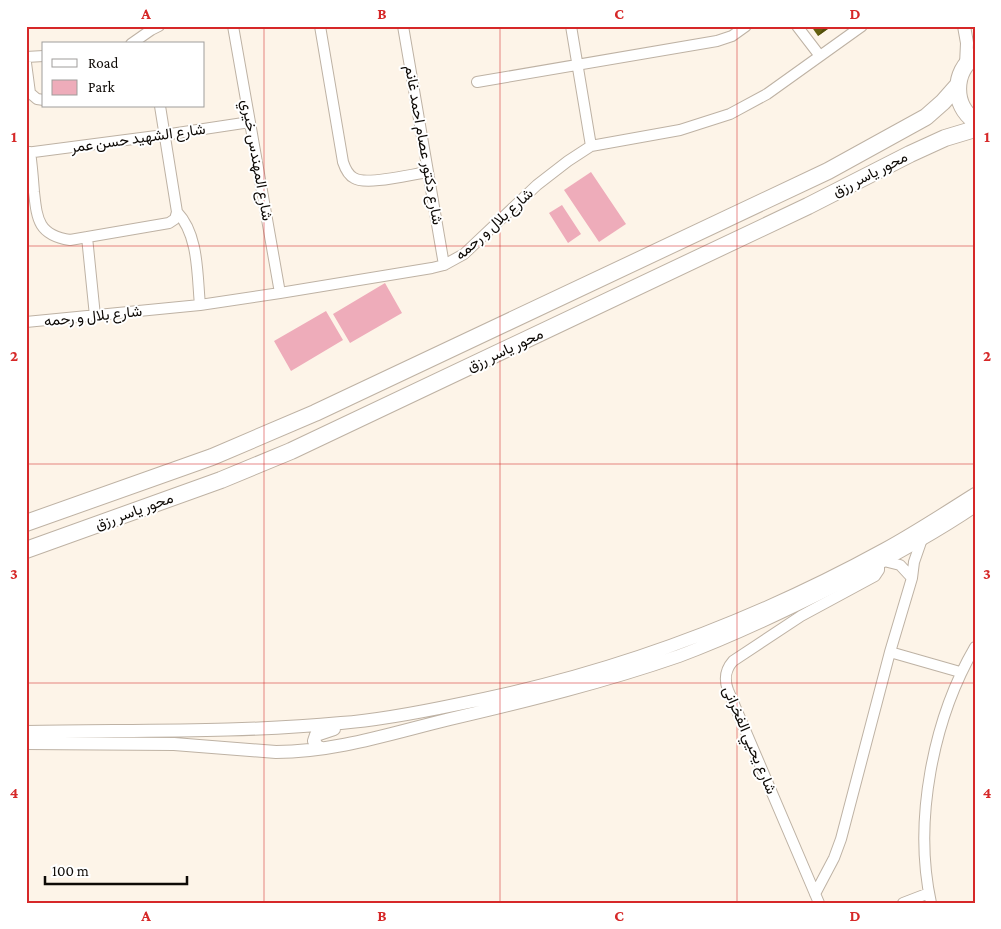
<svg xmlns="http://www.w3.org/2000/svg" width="1001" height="929" viewBox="0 0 1001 929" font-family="'Crimson Pro',Vazirmatn,serif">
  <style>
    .green { fill: #eeacba }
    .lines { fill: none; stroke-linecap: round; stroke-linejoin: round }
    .minor-casing { stroke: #beb2a4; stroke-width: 12 }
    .tertiary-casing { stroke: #beb2a4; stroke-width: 14 }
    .primary-casing { stroke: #beb2a4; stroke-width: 18 }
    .minor { stroke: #fff; stroke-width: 10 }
    .tertiary { stroke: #fff; stroke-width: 12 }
    .primary { stroke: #fff; stroke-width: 16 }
    .wall { fill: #645f0d }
    .shaded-wall { fill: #514d0a }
    .grid { fill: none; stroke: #d62828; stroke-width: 1; stroke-opacity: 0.55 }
    .labels { text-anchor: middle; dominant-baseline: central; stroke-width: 4; stroke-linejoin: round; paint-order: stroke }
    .street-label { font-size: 15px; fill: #0e0a06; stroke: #fff }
    .neatline { fill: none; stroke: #d62828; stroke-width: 2 }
    .grid-label { font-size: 16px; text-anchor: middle; font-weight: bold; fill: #d62828 }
  </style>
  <rect width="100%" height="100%" fill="#fdf4e8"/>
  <!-- green -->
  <path class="green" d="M591,172l35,52 -27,18 -35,-52z
    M562,205l19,29 -13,9 -19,-30z
    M385,283l17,30 -52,30 -17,-29z
    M326,311l17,29 -52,31 -17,-30z"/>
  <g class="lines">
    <defs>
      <path id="minor" d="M233,26l47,267
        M320,26l23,136c2,6 5,13 11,16 12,8 58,-4 74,-6
        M403,26l41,239
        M571,26l20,120
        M797,26l23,30
        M131,44l20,-14 8,-4
        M26,57l18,-1
        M26,63l4,30 7,6 7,1
        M477,82l240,-41 15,-5 14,-10
        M30,152c2,13 3,27 4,40 3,27 4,43 36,48l99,-17 6,-4 2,-7 -17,-106
        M26,153l138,-18 86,-13
        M177,212c22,23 20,63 23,93
        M87,237l8,79
        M26,322l174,-17 80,-12 152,-25 12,-3 20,-11 73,-69 31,-24 23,-15 89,-16 50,-16 37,-20 95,-68
        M884,561l16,4 12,13
        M890,652l70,20
        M815,894l19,-36 7,-19 49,-187 22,-74 2,-16 8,-23
        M819,903l-91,-213c-4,-11 -3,-20 5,-29l68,-45 74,-40 4,-6v-7
        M903,903l26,-10
        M931,903c-18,-82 2,-184 44,-256"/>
      <path id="tertiary" d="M964,26l3,17 -1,22
        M26,732c105,-2 211,1 315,-9 40,-3 80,-11 118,-19 150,-29 293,-82 426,-155 31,-17 60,-36 90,-55
        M26,743l148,1 102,8c60,0 116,-19 174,-33 77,-18 154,-37 229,-63 54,-20 106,-45 158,-71 47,-24 94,-49 138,-79
        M321,748l-3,-1 -4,-6 2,-6 18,-6"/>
      <path id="primary" d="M975,56c-22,16 -23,49 0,65
        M26,523l186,-66 103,-44 513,-242 98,-54 17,-15 15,-17
        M26,550l195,-70 70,-29 517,-245 102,-52 35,-16 30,-9"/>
    </defs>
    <!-- minor casing -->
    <use href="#minor" class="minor-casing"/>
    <!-- tertiary casing -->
    <use href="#tertiary" class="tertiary-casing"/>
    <!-- primary casing -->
    <use href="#primary" class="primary-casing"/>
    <!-- minor -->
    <use href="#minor" class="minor"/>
    <!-- tertiary -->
    <use href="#tertiary" class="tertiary"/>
    <!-- primary -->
    <use href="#primary" class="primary"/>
  </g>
  <!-- wall -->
  <path class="wall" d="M811,26h21l-14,10z"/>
  <!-- shaded-wall -->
  <path class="shaded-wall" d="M826,26h6l-14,10 5,-7z"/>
  <!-- grid -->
  <path class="grid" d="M264,26v877M500,26v877M737,26v877M26,246h949M26,464h949M26,683h949"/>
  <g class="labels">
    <!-- street labels -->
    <g class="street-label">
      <text transform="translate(138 138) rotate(-8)">شارع الشهيد حسن عمر</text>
      <text transform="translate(424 145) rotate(80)">شارع دكتور عصام احمد غانم</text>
      <text transform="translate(257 160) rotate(80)">شارع المهندس خيري</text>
      <text transform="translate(870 174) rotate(-27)">محور ياسر رزق</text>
      <text transform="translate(494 224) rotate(-42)">شارع بلال و رحمه</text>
      <text transform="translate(93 316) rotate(-6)">شارع بلال و رحمه</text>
      <text transform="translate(505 350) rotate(-25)">محور ياسر رزق</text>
      <text transform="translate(134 511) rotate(-20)">محور ياسر رزق</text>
      <text transform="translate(750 740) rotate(67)">شارع يحيي الفخرانى</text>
    </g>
  </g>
  <!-- border -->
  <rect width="1001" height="929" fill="none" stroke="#ffffff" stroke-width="55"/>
  <!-- legend -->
  <rect x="42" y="42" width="162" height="65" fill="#ffffff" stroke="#9f9d9b"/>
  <rect x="52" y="59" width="25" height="8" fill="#ffffff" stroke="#9f9d9b"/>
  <text x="88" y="68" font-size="15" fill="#0e0a06">Road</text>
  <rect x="52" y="80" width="25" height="15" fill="#eeacba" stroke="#9f9d9b"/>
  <text x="88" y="92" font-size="15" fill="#0e0a06">Park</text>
  <!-- scale -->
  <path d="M45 876v8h142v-8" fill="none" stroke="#0e0a06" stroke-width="2.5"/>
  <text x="52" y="876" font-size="15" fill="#0e0a06" stroke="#ffffff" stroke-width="4" paint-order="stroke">100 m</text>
  <rect x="28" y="28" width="946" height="874" class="neatline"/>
  <g class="grid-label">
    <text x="146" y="19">A</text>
    <text x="382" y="19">B</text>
    <text x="619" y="19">C</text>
    <text x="855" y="19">D</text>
    <text x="14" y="142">1</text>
    <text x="987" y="142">1</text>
    <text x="14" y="361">2</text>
    <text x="987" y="361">2</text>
    <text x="14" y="579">3</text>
    <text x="987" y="579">3</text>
    <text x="14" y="798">4</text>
    <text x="987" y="798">4</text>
    <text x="146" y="921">A</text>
    <text x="382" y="921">B</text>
    <text x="619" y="921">C</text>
    <text x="855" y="921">D</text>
  </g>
</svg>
